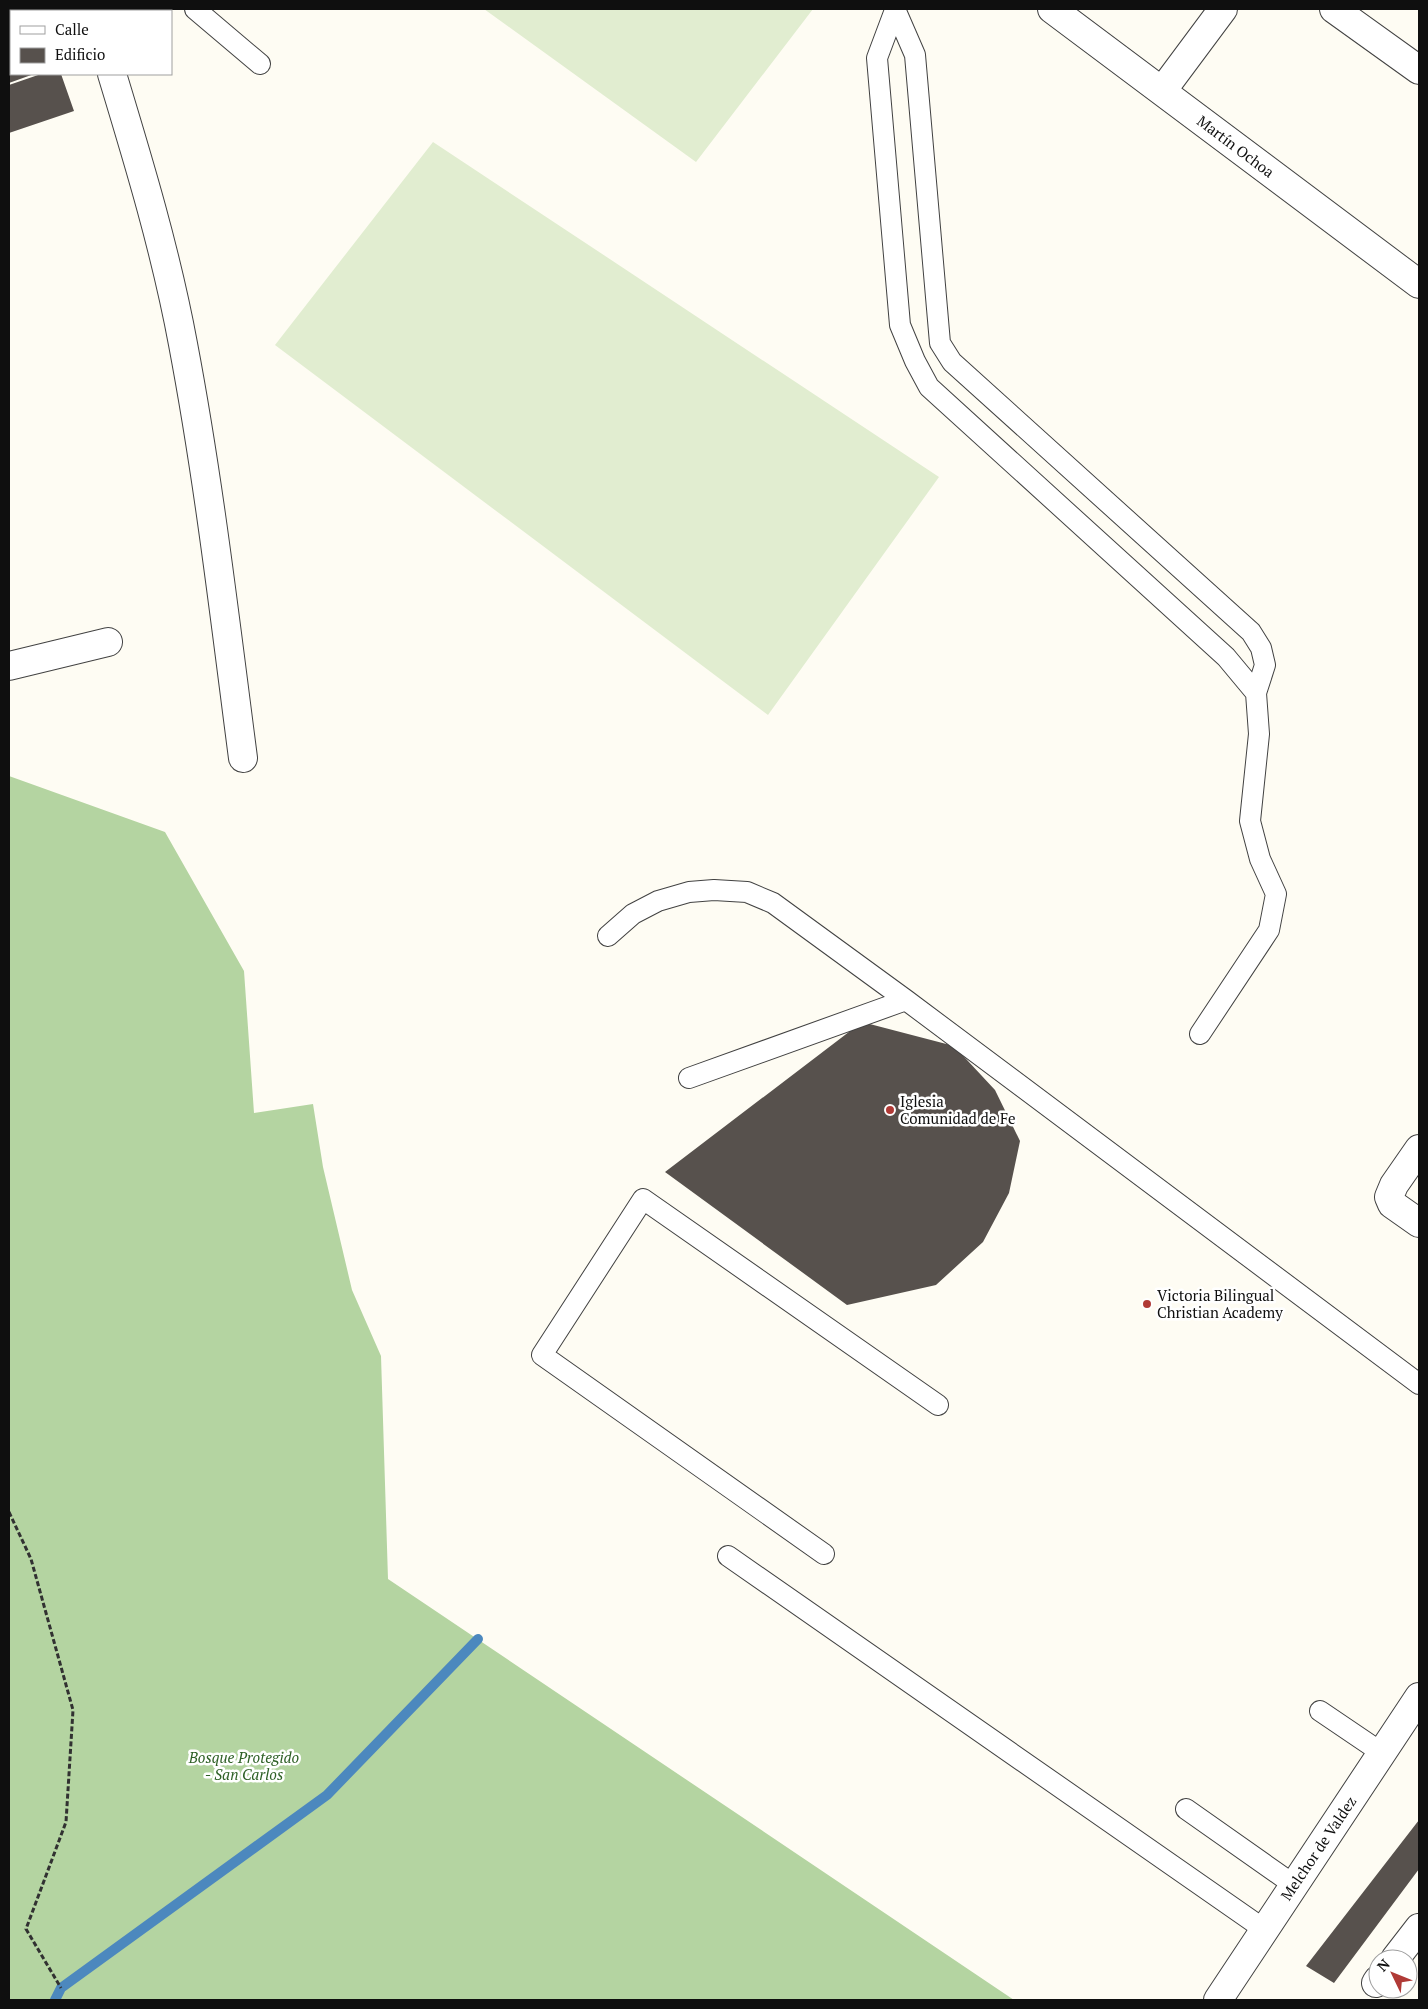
<svg xmlns="http://www.w3.org/2000/svg" width="1428" height="2009" viewBox="0 0 1428 2009" font-family="'PT Serif',serif">
  <style>
    .forest { fill: #b4d4a1 }
    .pitch { fill: #e1edd0 }
    .lines { fill: none; stroke-linecap: round; stroke-linejoin: round }
    .stream { stroke: #4c88be; stroke-width: 10 }
    .building { fill: #57514d }
    .lane-casing { stroke: #424242; stroke-width: 22 }
    .street-casing { stroke: #424242; stroke-width: 30 }
    .path { stroke: #313131; stroke-width: 3; stroke-dasharray: 5 2.5; stroke-linecap: butt }
    .lane { stroke: #fff; stroke-width: 20 }
    .street { stroke: #fff; stroke-width: 28 }
    .poi-dot { fill: #b03a36; stroke: #fff; stroke-width: 2 }
    .labels { text-anchor: middle; dominant-baseline: central; stroke-width: 5; stroke-linejoin: round; paint-order: stroke }
    .street-label { font-size: 15px; fill: #0f0f0f; stroke: #fff }
    .poi-label { font-size: 15px; fill: #0f0f0f; stroke: #fff; text-anchor: start }
    .park-label { font-size: 15px; font-style: italic; fill: #2e6026; stroke: #fff }
  </style>
  <rect width="100%" height="100%" fill="#fefcf3"/>
  <!-- forest -->
  <path class="forest" d="M9,776l156,56 79,139 10,142 59,-9 10,63 29,123 29,66 7,223 626,421h-1005z"/>
  <!-- pitch -->
  <path class="pitch" d="M484,9h329l-117,153z
    M433,142l506,335 -171,238 -493,-370z"/>
  <g class="lines">
    <!-- stream -->
    <path class="stream" d="M55,2000l6,-12 266,-193 151,-156"/>
  </g>
  <!-- building -->
  <path class="building" d="M19,9h41l1,2h-41z
    M11,34v40h23l-25,9v-48z
    M41,74h20l13,37 -65,22v-48z
    M862,1022l92,24 41,44 25,51 -11,52 -26,49 -47,43 -89,20 -182,-133z
    M1419,1820v49l-85,114 -28,-17z"/>
  <g class="lines">
    <defs>
      <path id="lane" d="M195,9l65,55
        M895,9l20,46 25,288 12,19 299,270 10,16 4,17 -9,28 3,41 -9,87 10,38 16,35 -7,36 -69,104
        M895,10l-18,48 23,267 15,36 14,26 297,270 30,36
        M608,936l25,-22 25,-13 31,-9 25,-2 33,2 26,11 133,97 513,384
        M689,1078l217,-78
        M824,1554l-282,-199 101,-156 295,206
        M728,1556l537,374
        M1320,1711l62,42
        M1186,1809l108,76"/>
      <path id="street" d="M93,9l1,2
        M1052,9l367,275
        M1334,9l85,61
        M112,74c27,89 54,178 71,270 26,137 42,276 60,414
        M1162,91l61,-82
        M9,666l99,-24
        M1419,1149l-25,36 -5,12 3,7 27,19
        M1395,1959l24,-31
        M1376,1983l2,-3
        M1218,2000l201,-303"/>
    </defs>
    <!-- lane casing -->
    <use href="#lane" class="lane-casing"/>
    <!-- street casing -->
    <use href="#street" class="street-casing"/>
    <!-- path -->
    <path class="path" d="M9,1512l22,47 42,151 -7,112 -40,107 35,59"/>
    <!-- lane -->
    <use href="#lane" class="lane"/>
    <!-- street -->
    <use href="#street" class="street"/>
  </g>
  <!-- markers -->
  <g class="poi-dot">
    <circle cx="890" cy="1110" r="5"/>
    <circle cx="1147" cy="1304" r="5"/>
  </g>
  <g class="labels">
    <!-- street labels -->
    <g class="street-label">
      <text transform="translate(1236 146) rotate(37)">Martín Ochoa</text>
      <text transform="translate(1318 1848) rotate(-56)">Melchor de Valdez</text>
    </g>
    <!-- poi labels -->
    <g class="poi-label">
      <text x="900" y="1101">Iglesia<tspan x="900" dy="17">Comunidad de Fe</tspan></text>
      <text x="1157" y="1295">Victoria Bilingual<tspan x="1157" dy="17">Christian Academy</tspan></text>
    </g>
    <!-- park labels -->
    <g class="park-label">
      <text x="244" y="1757">Bosque Protegido<tspan x="244" dy="17">- San Carlos</tspan></text>
    </g>
  </g>
  <!-- border -->
  <rect width="1428" height="2009" fill="none" stroke="#0f0f0f" stroke-width="20"/>
  <!-- legend -->
  <rect x="10" y="10" width="162" height="65" fill="#ffffff" stroke="#9f9f9f"/>
  <rect x="20" y="26" width="25" height="8" fill="#ffffff" stroke="#9f9f9f"/>
  <text x="55" y="35" font-size="15" fill="#0f0f0f">Calle</text>
  <rect x="20" y="48" width="25" height="15" fill="#57514d" stroke="#9f9f9f"/>
  <text x="55" y="60" font-size="15" fill="#0f0f0f">Edificio</text>
  <!-- north arrow -->
  <g transform="translate(1393 1974) rotate(313)"><circle r="24" fill="#ffffff" stroke="#9f9f9f"/>
  <path d="M0-4L9 19L0 12L-9 19Z" fill="#b03a36"/>
  <text y="-8" font-size="14" font-weight="bold" text-anchor="middle" fill="#0f0f0f">N</text>
  </g>
</svg>
